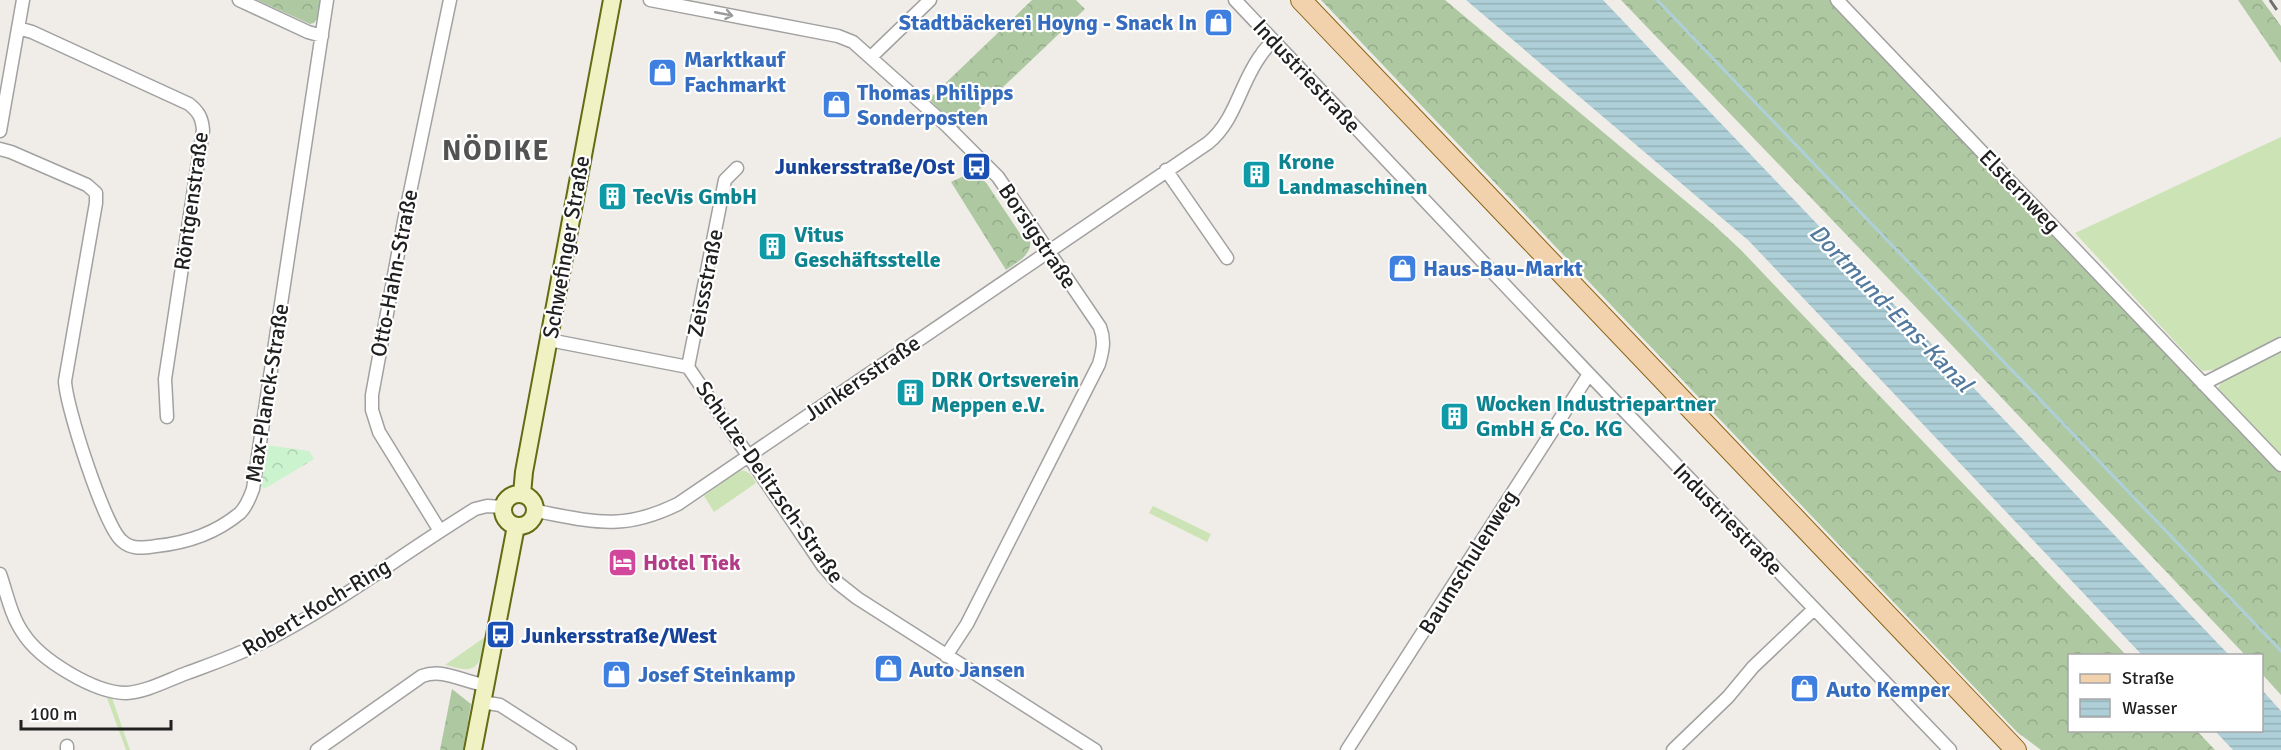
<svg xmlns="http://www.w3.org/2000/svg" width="2281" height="750" viewBox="0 0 2281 750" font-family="Signika,sans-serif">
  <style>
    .grass { fill: #cce3b5 }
    .forest { fill: url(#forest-crowns) }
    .park { fill: url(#park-crowns) }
    .water { fill: url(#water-rules) }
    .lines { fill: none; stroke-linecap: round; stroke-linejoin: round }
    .stream { stroke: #aecfd7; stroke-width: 3 }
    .street-casing { stroke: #a1a1a1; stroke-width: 15 }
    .secondary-casing { stroke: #636b13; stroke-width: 20 }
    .primary-casing { stroke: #896114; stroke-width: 22 }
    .street { stroke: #fff; stroke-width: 12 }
    .secondary { stroke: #f0f2c4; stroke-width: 16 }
    .primary { stroke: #f1d2ac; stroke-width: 20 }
    .rail { stroke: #6e6e6e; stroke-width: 3; stroke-dasharray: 12 12; stroke-linecap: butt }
    .oneway { stroke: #9b9b9b }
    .labels { text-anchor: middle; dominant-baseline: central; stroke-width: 4.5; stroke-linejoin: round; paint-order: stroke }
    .shop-label { font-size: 22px; font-weight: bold; fill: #366cbe; stroke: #fff; text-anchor: start }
    .street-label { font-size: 22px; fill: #202020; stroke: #fff }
    .culture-label { font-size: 22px; font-weight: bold; fill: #0d838f; stroke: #fff; text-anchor: start }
    .transit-label { font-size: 22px; font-weight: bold; fill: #164399; stroke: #fff; text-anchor: end }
    .hotel-label { font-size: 22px; font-weight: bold; fill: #b23c85; stroke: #fff; text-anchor: start }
    .water-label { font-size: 24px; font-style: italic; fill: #547a9d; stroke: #fff }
    .district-label { font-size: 28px; font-weight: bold; letter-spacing: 1.5px; fill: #535353; stroke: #fff }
  </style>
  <defs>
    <pattern id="forest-crowns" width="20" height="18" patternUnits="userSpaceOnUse" patternTransform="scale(1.5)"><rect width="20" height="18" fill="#aec9a2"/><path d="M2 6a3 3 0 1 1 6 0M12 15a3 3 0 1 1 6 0" fill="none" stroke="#95ac8b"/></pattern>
    <pattern id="park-crowns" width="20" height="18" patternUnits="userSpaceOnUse" patternTransform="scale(1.5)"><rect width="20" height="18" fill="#cbf3ce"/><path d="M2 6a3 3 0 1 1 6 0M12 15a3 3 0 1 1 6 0" fill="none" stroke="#aed0b1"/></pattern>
    <pattern id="water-rules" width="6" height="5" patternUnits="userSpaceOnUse" patternTransform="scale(1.5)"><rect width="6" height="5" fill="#aecfd7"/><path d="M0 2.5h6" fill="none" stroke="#95b1b8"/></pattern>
  </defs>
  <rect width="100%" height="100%" fill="#f0ede8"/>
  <!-- grass -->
  <path class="grass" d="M2281,137v199l-62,33 -17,2 -127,-138z
    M2281,351v104l-63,-63v-4l5,-8z
    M740,470c9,1 12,5 16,13l-42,29 -10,-16z
    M1153,506l58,28 -4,8 -58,-29z
    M485,637c-2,12 -3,34 -21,32 -6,0 -12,-3 -19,-4z
    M107,698h5l18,52h-4z"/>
  <!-- forest -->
  <path class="forest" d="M257,0h63l-2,18 -4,5 -4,1z
    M1032,0h44l9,9 -126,120 -30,-30z
    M1321,0h124l268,224 28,26 385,405 -56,1v74l127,1 18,19h-174l-24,-18z
    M1621,0h212l448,473v222l-19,-21v-18l-17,-1 -336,-355z
    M2238,0h24l19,26v37z
    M975,171l12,13 34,51 9,4c3,16 -13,23 -24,31l-55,-88z
    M452,689l19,15 -8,46h-23z"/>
  <!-- park -->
  <path class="park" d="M267,445l42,6 5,8 -48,29 -5,-1z"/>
  <!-- water -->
  <path class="water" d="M1466,0h137l626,655h-87l-393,-414z
    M2262,690l19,21v39h-48l-18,-19 47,-1z"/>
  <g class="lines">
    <!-- stream -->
    <path class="stream" d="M1657,0l624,651"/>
    <defs>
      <path id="street" d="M239,0l69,32 14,4
        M650,0l188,36 15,6 93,83 52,52 102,150c5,13 3,23 -1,37l-132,260 -21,32
        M1235,0l354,374 361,376
        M1837,0l444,465
        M18,28l14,4 157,72c10,8 13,14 14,26l-38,249 2,38
        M871,57l59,-57
        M0,131l23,-131
        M0,149l11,3 76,33 9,8v10l-31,178c1,26 39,143 56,159 10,10 22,8 35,6 31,-3 60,-13 84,-33 7,-7 10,-16 13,-24l74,-489
        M1166,170l61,88
        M549,340l139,27 135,199 15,17 19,15 238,152
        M688,367l37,-187 12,-12
        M2203,384l78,-40
        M536,511c58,11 87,20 142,-7l530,-361c28,-23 32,-60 53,-88 3,-5 8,-10 13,-14
        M440,531l-61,-99 -7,-22v-15l32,-174 46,-221
        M0,574c7,20 11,42 23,59 17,27 72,60 103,60 20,-1 42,-13 61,-20 27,-10 54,-19 80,-33 71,-36 139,-89 208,-131l12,-3 16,1
        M482,702l18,3 70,45
        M67,746v4
        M317,750l105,-74c22,-8 41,6 63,9
        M1347,750l242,-376
        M1673,750l55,-53 25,-30 61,-58"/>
      <path id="secondary" d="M503 510a16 16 0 1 1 32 0a16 16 0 1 1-32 0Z
        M522,494l2,-22 88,-472
        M473,750l43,-224"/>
      <path id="primary" d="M1301,0l715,750"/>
    </defs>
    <!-- street casing -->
    <use href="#street" class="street-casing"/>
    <!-- secondary casing -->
    <use href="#secondary" class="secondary-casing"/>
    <!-- primary casing -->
    <use href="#primary" class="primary-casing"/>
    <!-- street -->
    <use href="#street" class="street"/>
    <!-- secondary -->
    <use href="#secondary" class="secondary"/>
    <!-- primary -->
    <use href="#primary" class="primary"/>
    <!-- rail -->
    <path class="rail" d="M2270,0l11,16"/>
  </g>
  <!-- one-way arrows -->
  <defs><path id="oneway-shaft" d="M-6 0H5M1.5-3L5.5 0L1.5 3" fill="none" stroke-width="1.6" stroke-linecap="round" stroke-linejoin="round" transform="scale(1.5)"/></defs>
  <use class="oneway" href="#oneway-shaft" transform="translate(724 14) rotate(11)"/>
  <!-- icons -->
  <defs>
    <symbol id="shop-square" viewBox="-11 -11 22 22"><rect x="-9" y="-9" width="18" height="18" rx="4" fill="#3f7fe0" stroke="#fff"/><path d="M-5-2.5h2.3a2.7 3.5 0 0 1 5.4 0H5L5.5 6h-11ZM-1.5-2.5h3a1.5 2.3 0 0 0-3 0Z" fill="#fff"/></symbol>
    <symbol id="bus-square" viewBox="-11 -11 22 22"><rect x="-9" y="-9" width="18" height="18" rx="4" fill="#1a4fb4" stroke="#fff"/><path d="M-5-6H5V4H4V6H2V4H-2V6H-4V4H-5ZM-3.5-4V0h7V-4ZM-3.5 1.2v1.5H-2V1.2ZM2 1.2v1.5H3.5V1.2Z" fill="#fff"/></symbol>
    <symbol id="building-square" viewBox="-11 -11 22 22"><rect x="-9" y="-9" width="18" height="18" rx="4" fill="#0f9aa8" stroke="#fff"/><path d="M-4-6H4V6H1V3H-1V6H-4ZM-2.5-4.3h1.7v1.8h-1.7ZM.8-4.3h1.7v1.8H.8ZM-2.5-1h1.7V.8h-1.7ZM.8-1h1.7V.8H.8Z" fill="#fff"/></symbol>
    <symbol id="hotel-square" viewBox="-11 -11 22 22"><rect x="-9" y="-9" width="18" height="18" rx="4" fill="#d1479c" stroke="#fff"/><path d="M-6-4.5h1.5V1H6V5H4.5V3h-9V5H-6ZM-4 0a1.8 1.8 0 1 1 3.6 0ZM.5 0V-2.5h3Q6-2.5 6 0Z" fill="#fff"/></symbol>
  </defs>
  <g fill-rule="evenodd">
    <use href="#shop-square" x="1202" y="6" width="33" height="33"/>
    <use href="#shop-square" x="646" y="56" width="33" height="33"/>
    <use href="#shop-square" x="820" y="88" width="33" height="33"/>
    <use href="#bus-square" x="960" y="150" width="33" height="33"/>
    <use href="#building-square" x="1240" y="158" width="33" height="33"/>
    <use href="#building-square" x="596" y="180" width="33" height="33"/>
    <use href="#building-square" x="756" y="230" width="33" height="33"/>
    <use href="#shop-square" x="1386" y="252" width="33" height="33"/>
    <use href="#building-square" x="894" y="376" width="33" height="33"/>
    <use href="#building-square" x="1438" y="400" width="33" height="33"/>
    <use href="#hotel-square" x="606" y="546" width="33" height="33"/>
    <use href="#bus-square" x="484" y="618" width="33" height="33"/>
    <use href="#shop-square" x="872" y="652" width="33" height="33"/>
    <use href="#shop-square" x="600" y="658" width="33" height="33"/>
    <use href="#shop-square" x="1788" y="672" width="33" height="33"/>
  </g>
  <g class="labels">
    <!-- shop labels -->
    <g class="shop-label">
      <text x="1197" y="22" text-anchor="end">Stadtbäckerei Hoyng - Snack In</text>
      <text x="684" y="59">Marktkauf<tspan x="684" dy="25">Fachmarkt</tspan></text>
      <text x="857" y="92">Thomas Philipps<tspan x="857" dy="25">Sonderposten</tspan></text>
      <text x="1423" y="268">Haus-Bau-Markt</text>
      <text x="909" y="669">Auto Jansen</text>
      <text x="638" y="674">Josef Steinkamp</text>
      <text x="1826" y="689">Auto Kemper</text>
    </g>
    <!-- street labels -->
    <g class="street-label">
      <text transform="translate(1307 76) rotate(47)">Industriestraße</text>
      <text transform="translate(2020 191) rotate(46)">Elsternweg</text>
      <text transform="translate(191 201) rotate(-82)">Röntgenstraße</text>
      <text transform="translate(1038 236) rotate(56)">Borsigstraße</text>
      <text transform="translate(566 247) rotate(-80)">Schwefinger Straße</text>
      <text transform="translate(394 273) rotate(-79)">Otto-Hahn-Straße</text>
      <text transform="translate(705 283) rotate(-79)">Zeissstraße</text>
      <text transform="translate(862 378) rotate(-34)">Junkersstraße</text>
      <text transform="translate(267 393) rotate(-81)">Max-Planck-Straße</text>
      <text transform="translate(770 482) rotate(55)">Schulze-Delitzsch-Straße</text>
      <text transform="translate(1728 519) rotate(46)">Industriestraße</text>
      <text transform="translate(1468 562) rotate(-58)">Baumschulenweg</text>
      <text transform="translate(316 607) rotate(-31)">Robert-Koch-Ring</text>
    </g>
    <!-- culture labels -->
    <g class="culture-label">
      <text x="1278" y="161">Krone<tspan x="1278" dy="25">Landmaschinen</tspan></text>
      <text x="633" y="196">TecVis GmbH</text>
      <text x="794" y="234">Vitus<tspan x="794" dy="25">Geschäftsstelle</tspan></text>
      <text x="931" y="379">DRK Ortsverein<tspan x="931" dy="25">Meppen e.V.</tspan></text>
      <text x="1476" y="403">Wocken Industriepartner<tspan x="1476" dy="25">GmbH &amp; Co. KG</tspan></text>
    </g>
    <!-- transit labels -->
    <g class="transit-label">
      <text x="955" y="166">Junkersstraße/Ost</text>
      <text x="521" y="635" text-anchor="start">Junkersstraße/West</text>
    </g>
    <!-- hotel labels -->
    <g class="hotel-label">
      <text x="643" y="562">Hotel Tiek</text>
    </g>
    <!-- water labels -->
    <g class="water-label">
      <text transform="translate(1891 308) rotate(46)">Dortmund-Ems-Kanal</text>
    </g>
    <!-- district labels -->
    <g class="district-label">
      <text x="496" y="151">NÖDIKE</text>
    </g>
  </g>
  <!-- legend -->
  <rect x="2068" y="654" width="195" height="78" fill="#ffffff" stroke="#a6a6a6" stroke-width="1.5"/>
  <rect x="2080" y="674" width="30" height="9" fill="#f1d2ac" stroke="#a6a6a6" stroke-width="1.5"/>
  <text x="2122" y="684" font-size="18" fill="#202020">Straße</text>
  <rect x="2080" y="699" width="30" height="18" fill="url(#water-rules)" stroke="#a6a6a6" stroke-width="1.5"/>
  <text x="2122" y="714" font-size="18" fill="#202020">Wasser</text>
  <!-- scale -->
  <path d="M21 720v9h150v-9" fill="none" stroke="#202020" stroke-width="3"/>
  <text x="30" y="720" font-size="18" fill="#202020" stroke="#ffffff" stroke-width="4.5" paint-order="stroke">100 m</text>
</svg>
